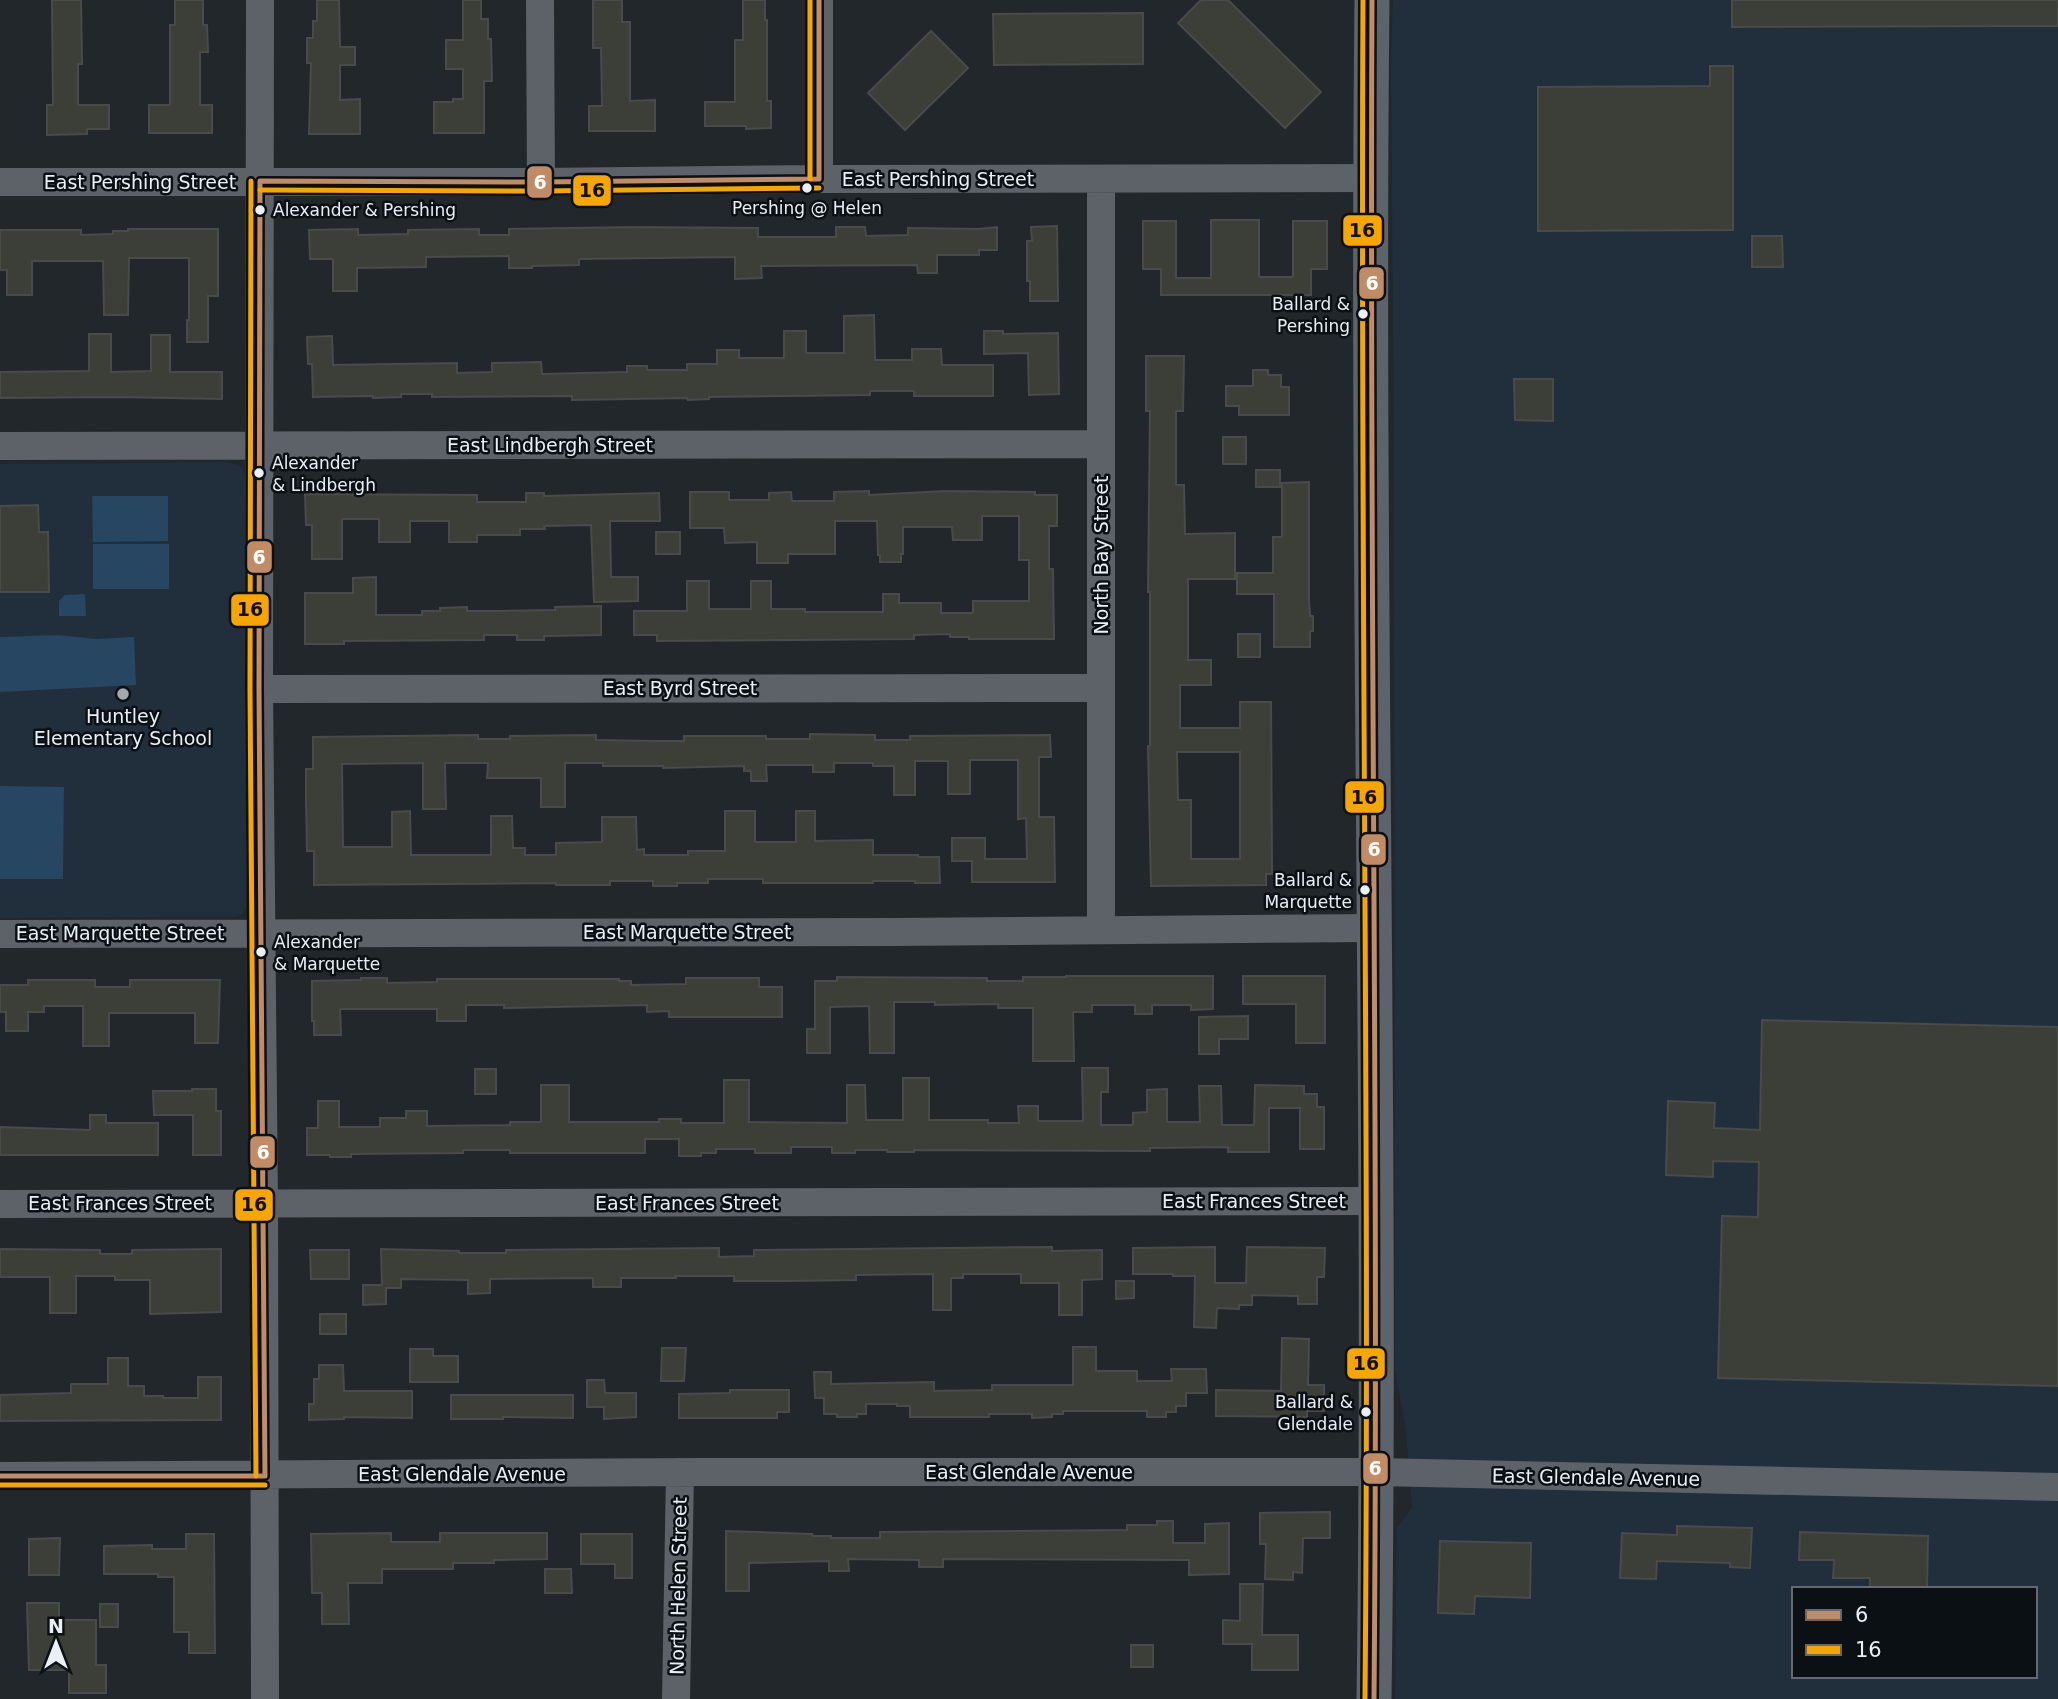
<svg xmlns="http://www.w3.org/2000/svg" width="2058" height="1699" viewBox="0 0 2058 1699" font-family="'DejaVu Sans',sans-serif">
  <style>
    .built { fill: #212f3c; fill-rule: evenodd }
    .green { fill: #274662 }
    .building { fill: #3c3e38; stroke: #494b4b; stroke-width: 2; fill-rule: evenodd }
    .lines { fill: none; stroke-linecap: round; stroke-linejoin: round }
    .minor { stroke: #5c6268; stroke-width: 28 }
    .major { stroke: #5c636b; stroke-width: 35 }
    .bus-1-casing { stroke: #0b1014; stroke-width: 10 }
    .bus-2-casing { stroke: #0b1014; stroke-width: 10 }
    .bus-1 { stroke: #c18c65; stroke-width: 5 }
    .bus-2 { stroke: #f7a600; stroke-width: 5 }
    .bus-dot { fill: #e8eff5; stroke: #0b1014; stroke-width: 2.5 }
    .poi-dot { fill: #a3a9af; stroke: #0b1014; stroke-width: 2.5 }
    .labels { text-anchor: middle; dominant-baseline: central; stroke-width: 5; stroke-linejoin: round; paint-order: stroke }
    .bus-label { font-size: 17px; fill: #e8eff5; stroke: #0b1014; text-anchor: start }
    .street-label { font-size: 19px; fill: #e8eff5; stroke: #0b1014 }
    .poi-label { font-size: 19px; fill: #e8eff5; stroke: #0b1014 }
    .line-badge { stroke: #0b1014; stroke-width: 2.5 }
    .badge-label { font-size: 19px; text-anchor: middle; font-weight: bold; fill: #fff }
    .pale-badge-label { font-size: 19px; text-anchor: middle; font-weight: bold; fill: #111 }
  </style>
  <rect width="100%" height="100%" fill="#22272c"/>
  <!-- built -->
  <path class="built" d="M1393,0h665v1699h-663l2,-171 15,-21 -6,-77 -11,-60 -1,-921 -3,-389zM1794,1589h241v87h-241z
    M226,462l13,3 3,3 3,8 2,428 -1,5 -4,5 -11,3 -231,1v-454z"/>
  <!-- green -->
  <path class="green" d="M92,496h76v45l-75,1z
    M93,544h76v45h-76z
    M85,594l1,22h-27v-15l6,-6z
    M58,635l38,4 38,-2 2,48 -136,7v-55z
    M0,786l64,1 -1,92h-63z"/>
  <!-- building -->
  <path class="building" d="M52,0h29l1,64h-4v41h31v24h-22v5l-40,1v-30h6z
    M175,0h28v25h4l1,27h-8v53h12v28h-63v-28h21v-80h5z
    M317,0h22l1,47h15v18h-15v35l20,-1v35h-51l2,-71h-4v-25h6v-17h4z
    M463,0h18v19h7v20h3l1,42h-8v52h-50v-31h19v-3h10v-30h-17v-29h17z
    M593,0h29v22h8v79l25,-1v31h-66v-25h13l-1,-58h-8z
    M743,0h22v20h2v81h4v27l-25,1v-3h-41v-24h30v-62h8z
    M1201,0h27l93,92 -36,36 -107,-105z
    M1732,0h326v26l-326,1z
    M1143,13v51l-149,1 -1,-51z
    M931,31l37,37 -63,62 -37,-37z
    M1710,66h23v164l-195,1v-144l172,-1z
    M1211,220h48v57h34v-56h34v48h-16v26h-150v-26h-18v-48h33v57h35z
    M1057,226l1,75h-28v-20h-3v-40h5l-1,-14z
    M633,227l125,1v9h78v-10h29l1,9 42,-1v-7l71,1 18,-2v23h-18v5h-42v18h-19l-1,-8 -156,1 1,12 -27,1v-22l-156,2v6l-47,1v2h-23v-12l-83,1v10l-69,1v23h-24v-32h-23l-1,-29 49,-1v6l50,-1v-4l71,-1v6h30v-6z
    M128,229h90v67h-10v46h-21v-22h2v-62h-60l-1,57h-24l-1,-54h-71v34h-25v-25h-7v-40h81v5l32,-1v-3h15z
    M1752,236h30l1,31h-31z
    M874,315l1,45h37v-11h29l1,16h51v31h-79v-5h-44v4l-161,2v2l-21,1 -1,-2 -115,2v-4l-140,1v-3h-31v3l-28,1v-2l-60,1 -1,-33h-4l-1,-27 25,-1 1,29 124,-2v10l35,-1v-9l49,-1 1,12 85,-2v-6h20v4h40v-6h30v-14h22v8h45v-27h22v22h38v-37z
    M984,331h19v3l55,-1 1,61 -30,1 -1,-42 -44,1z
    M89,334h22v38l40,-1v-36h19v37h52v27l-106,-2 -116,1v-26l89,-1z
    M1146,356h38l-1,55h-7v74h8l1,49 50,-1v46h-47v81h23v25h-31v43h60v-26h31l1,172h-6v11l-115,1 -3,-140h2v-154h-2l2,-181h-4zM1177,752h63v107h-49v-59h-13z
    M1253,370h15v5h13v12h8v28h-50v-9h-13v-20h27z
    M1514,379h39v42l-38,-1z
    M1223,437h23v27h-23z
    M1256,470h24v17h-24z
    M1309,482v118l1,16h3v15h-3v16h-36v-53h-37v-21h36v-36h9v-54z
    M869,491v4l77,-4 89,1v3h22v31h-8v43h4l1,70h-85v-2h-19v-3l-36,1v4l-257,2v-6h-23v-24h53v-30h22v28h42v-28h20v28h34v3h78v-18h16v9h42v10h32v-12h56v-41h-10v-44h-37v24h-29l-1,-13h-49v27h-2v8h-21v-7h-2l-1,-34h-42v33h-47v9h-31v-21l-32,1 -1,-15h-34v-36h39v8h40v-7l22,-1 1,9h42v-9z
    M526,493h18v3l115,-3 1,28h-50l1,56h27v24l-44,1 -3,-77 -47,1 1,3h-25v6h-43v7h-28v-21h-39v21h-31v-23h-37v40h-30v-34h-6l-1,-31 172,1v7h49z
    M38,505l1,27h9l1,60h-49v-86z
    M656,532h24v22h-24z
    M376,577v38h46v-4h18v-3l27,-1v4h33l55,-1v-3l46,-1v29l-57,1v4h-27v-5h-33v5l-140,1v3h-39v-51h48v-15z
    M1238,634h22v23h-22z
    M810,734l65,1v5h35v-4l140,-1 1,22h-12v60h15l1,65h-83v-21h-20v-23h33v21h42l-1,-41 -8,1v-59h-48v34h-22v-33h-33v34h-21v-29h-21v-3h-39v9h-21v-7h-47l1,16h-16v-10h-7v-5l-81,2v-2h-60v-3h-38v44h-24v-29h-54l1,-15h-43l1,46h-23v-46l-81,1 1,83h49v-35l18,-1 1,44h80v-39h21l1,32h12v7h31v-12l46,-1v-25h34l1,33 7,-1v6h44v-4h37v-40h30v31h41v-31h19v30l58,-1v15h45v2h21l1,26h-25v-2h-42v2h-110v-4h-55v4h-31v3h-24v-5h-43v4h-54v-2l-242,2v-34h-7l-1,-53v-29h7v-32l165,-2v4h32v-3l86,-1v5l56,1h32v-5h82v3h44z
    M1066,976h147v33l-22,1v-5h-39v9h-17v-9h-43v7h-19l1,49h-41v-53h-35v-4l-63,1v-3h-41v51h-24l-1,-47 -39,1v46h-23v-24h8v-48h22v-4l150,1v3h36v-4h43z
    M1243,976h82v67h-29v-39h-53z
    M361,978h26v5l50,-1v-3h182v2h12v4l55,-1v-6h73v9h23v30h-113v-6l-22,1v-7l-143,3v-3h-38v16h-29v-12h-97l1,26h-27v-14h-2v-40l49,-1z
    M28,980h67v7h35v-7h90l-2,63h-23v-30h-86v33h-26v-40h-39v6h-16v19h-22v-19h-6v-27h28z
    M1248,1016v23h-29v15h-20v-37z
    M1762,1020l296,7v359l-340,-8 4,-162 36,1 1,-55 -46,-1v16l-47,-2 2,-74 47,2 -1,25 46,2z
    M1082,1068h26v24h-7v33h32v-12l14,-1v-22l20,-1v33h33l-1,-36h22l1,39h32l1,-40 49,1v8h13v13h7v42h-24v-41h-31v44h-41v-5l-78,1v3l-236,-1v2h-27v-2h-32v3h-23v-6h-41v6h-36v-4h-39v4h-15v3h-22v-17h-34v14h-135v-3h-47v3l-112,1v3h-21v-2h-23v-27h11v-27h21v26h41v-9h26v-7h21v15l83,-1v-3h31v-37h28v37h90v-3h22v4h43v-43h25v42l98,1v-38h18l1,35h37v-42h26v42h59v3h31l-1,-17h20v15h45z
    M475,1069h21v25h-21z
    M192,1089h24v22h5v44h-28v-40h-39l-1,-24h39z
    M90,1115h16v8h52v32h-158v-28l90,3z
    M1052,1247v4l50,-1v29l-20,1v35h-23v-32h-38v-9h-58v4h-12v32h-18v-36l-77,1v5l-69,1h-53v-5h-59l1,2h-55v9h-28v-9l-103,1v14l-22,1v-14l-67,-1v9h-15v16l-23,1v-20h19l-1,-36 78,2v2h47v-3l213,-2v9l35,-1v-6z
    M1215,1247v36h31l1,-36 78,1 -1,29h-7v27h-19v-8l-46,-1v10h-13v4l-22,-1 -1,20 -22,-1 1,-51h-22v-2h-40v-26z
    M0,1249l100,1v4h32v-4l89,-1v63l-71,2v-34h-35v-4h-39v37h-26v-36h-50z
    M310,1250h39v29h-38z
    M1116,1281h18v17l-18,1z
    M320,1314h26v20h-26z
    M1282,1338l27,1 -1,46h16v26h-17v6l-91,-1v-26l65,1z
    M1073,1347h23v24h41v10h35l-1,-12h35l1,24h-21v13h-10v6h-10v5h-19v-6h-84v3h-11v3l-20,1v-4h-43v3h-79v-11h-13v-2h-31v10h-9v3h-20v-3h-13v-16h-9l-1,-26h17v12l103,-2v9l58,-1v-5h81z
    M662,1348h24l-2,33h-23z
    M410,1349h23v7h25v26h-48z
    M108,1358h20v28h16v10h19v2h35v-21h23v43l-221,1v-26l71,-2v-9h37z
    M319,1365h24l1,26h68v27l-68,-1v2l-35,1v-16h5v-25h5z
    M587,1380h17l1,13h31v24l-32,2v-12h-17z
    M730,1390h59v22h-12v6h-98v-24l51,-1z
    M451,1395h122v23l-70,-1v2h-52z
    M1330,1512v26h-27l-1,35 -9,-1v8l-28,-1 1,-35h-6v-31z
    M1157,1521h16v22h32v-19l24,-1v51l-40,1v-15l-246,-1v8h-24v-7l-71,-1 1,12h-20v-10l-80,2v28h-23v-60l86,3 1,2h18v2h49v-6l247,-2v-5h30z
    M1677,1526l75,2 -2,40 -20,-1v-4l-73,-2 -1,18 -36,-1 2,-45 55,2z
    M1800,1532l128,4 -1,53h-57v-11h-37l1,-18h-35z
    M391,1533v9h49v-9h107v26l-53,1v3h-41v6h-71v14h-34l1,41h-27v-31h-10l-1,-59z
    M186,1534h28l1,119h-26v-21h-15v-55h-16v-3h-54v-28l48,-1v4h34z
    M581,1534h51v44h-17v-14h-34z
    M60,1538l-1,37h-30v-36z
    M1440,1541l91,2 -1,55 -55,-2 -1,18 -36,-1z
    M545,1569h26l1,24h-27z
    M1240,1584h23l-1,51h36v35h-46v-26h-29v-24l17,1z
    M27,1603h32v17h37v45h10v28h-37v-23h-40z
    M100,1604h18v23h-18z
    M1131,1645h22v22h-22z"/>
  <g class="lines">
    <!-- minor -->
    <path class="minor" d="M260,0l-1,689 5,514 1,496
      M540,0l1,182
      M819,0v179
      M1101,179v751
      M0,182h541l278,-3 552,-1
      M0,446l1101,-2
      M259,689l842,-1
      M0,934l891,-2 483,-4
      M0,1204l1375,-3
      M0,1476l702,-4h675l681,15
      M676,1699l4,-227"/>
    <!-- major -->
    <path class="major" d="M1372,0c-6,566 10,1133 2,1699"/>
    <defs>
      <path id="bus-1" d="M819,0v179
        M1372,0c-3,566 7,1133 2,1699
        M260,181l-1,508 6,787
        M260,181l281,1 278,-3
        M0,1476h265"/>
      <path id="bus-2" d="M810,0v179
        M1363,0c-3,566 7,1133 2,1699
        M251,181l-1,508 6,787
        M260,190l281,1 278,-3
        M0,1485h265"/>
    </defs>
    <!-- bus-1 casing -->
    <use href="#bus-1" class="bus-1-casing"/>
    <!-- bus-2 casing -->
    <use href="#bus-2" class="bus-2-casing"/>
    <!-- bus-1 -->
    <use href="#bus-1" class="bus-1"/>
    <!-- bus-2 -->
    <use href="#bus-2" class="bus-2"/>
  </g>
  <!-- markers -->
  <g class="bus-dot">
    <circle cx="807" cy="188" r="6"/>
    <circle cx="260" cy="210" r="6"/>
    <circle cx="1363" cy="314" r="6"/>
    <circle cx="259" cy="473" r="6"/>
    <circle cx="1365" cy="890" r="6"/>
    <circle cx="261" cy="952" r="6"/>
    <circle cx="1366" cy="1412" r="6"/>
  </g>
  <circle class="poi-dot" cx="123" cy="694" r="7"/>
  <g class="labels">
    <!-- bus labels -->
    <g class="bus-label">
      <text x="807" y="208" text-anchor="middle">Pershing @ Helen</text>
      <text x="273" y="210">Alexander &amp; Pershing</text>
      <text x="1350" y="304" text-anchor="end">Ballard &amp;<tspan x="1350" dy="22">Pershing</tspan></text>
      <text x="272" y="463">Alexander<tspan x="272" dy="22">&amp; Lindbergh</tspan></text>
      <text x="1352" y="880" text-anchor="end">Ballard &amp;<tspan x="1352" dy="22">Marquette</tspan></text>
      <text x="274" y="942">Alexander<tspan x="274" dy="22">&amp; Marquette</tspan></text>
      <text x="1353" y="1402" text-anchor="end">Ballard &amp;<tspan x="1353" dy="22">Glendale</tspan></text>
    </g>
    <!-- street labels -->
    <g class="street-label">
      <text x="938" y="179">East Pershing Street</text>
      <text x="140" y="182">East Pershing Street</text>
      <text x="550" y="445">East Lindbergh Street</text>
      <text transform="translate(1101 555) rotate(-90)">North Bay Street</text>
      <text x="680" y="688">East Byrd Street</text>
      <text x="687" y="932">East Marquette Street</text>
      <text x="120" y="933">East Marquette Street</text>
      <text x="1254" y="1201">East Frances Street</text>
      <text x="120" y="1203">East Frances Street</text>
      <text x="687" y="1203">East Frances Street</text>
      <text x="1029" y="1472">East Glendale Avenue</text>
      <text x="462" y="1474">East Glendale Avenue</text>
      <text transform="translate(1596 1477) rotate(1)">East Glendale Avenue</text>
      <text transform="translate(678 1586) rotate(-89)">North Helen Street</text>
    </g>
    <!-- poi labels -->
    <g class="poi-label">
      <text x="123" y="716">Huntley<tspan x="123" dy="22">Elementary School</tspan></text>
    </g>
  </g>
  <g class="line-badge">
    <rect x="526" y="165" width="27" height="34" rx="7" fill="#c18c65"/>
    <rect x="572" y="174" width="40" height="33" rx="7" fill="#f7a600"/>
    <rect x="1342" y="214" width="41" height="33" rx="7" fill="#f7a600"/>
    <rect x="1358" y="266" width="27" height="34" rx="7" fill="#c18c65"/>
    <rect x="246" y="540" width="27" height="34" rx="7" fill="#c18c65"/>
    <rect x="230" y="593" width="40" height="34" rx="7" fill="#f7a600"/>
    <rect x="1344" y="780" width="41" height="34" rx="7" fill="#f7a600"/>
    <rect x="1360" y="833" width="27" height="33" rx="7" fill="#c18c65"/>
    <rect x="249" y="1135" width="27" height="34" rx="7" fill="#c18c65"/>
    <rect x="234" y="1188" width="40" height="34" rx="7" fill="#f7a600"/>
    <rect x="1346" y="1347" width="40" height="33" rx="7" fill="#f7a600"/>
    <rect x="1362" y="1452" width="27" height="33" rx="7" fill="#c18c65"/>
  </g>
  <g class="badge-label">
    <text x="540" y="189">6</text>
    <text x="1372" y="290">6</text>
    <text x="259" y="564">6</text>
    <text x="1374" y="856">6</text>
    <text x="263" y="1159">6</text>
    <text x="1375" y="1475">6</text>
  </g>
  <g class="pale-badge-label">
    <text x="592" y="197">16</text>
    <text x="1362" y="237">16</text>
    <text x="250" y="616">16</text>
    <text x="1364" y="804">16</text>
    <text x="254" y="1211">16</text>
    <text x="1366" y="1370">16</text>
  </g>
  <!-- legend -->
  <rect x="1792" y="1587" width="245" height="91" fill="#0b1014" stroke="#63696e" stroke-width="2"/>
  <rect x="1806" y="1610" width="35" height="10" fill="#c18c65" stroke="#63696e" stroke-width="2"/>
  <text x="1855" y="1622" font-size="21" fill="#e8eff5">6</text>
  <rect x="1806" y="1645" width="35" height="10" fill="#f7a600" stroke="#63696e" stroke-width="2"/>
  <text x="1855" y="1657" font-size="21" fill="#e8eff5">16</text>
  <!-- north arrow -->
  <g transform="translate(56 1643)" stroke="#0b1014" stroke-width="5" paint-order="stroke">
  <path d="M0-5L12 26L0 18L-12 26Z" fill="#e8eff5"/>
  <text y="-10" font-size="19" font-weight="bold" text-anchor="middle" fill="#e8eff5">N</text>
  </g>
</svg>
